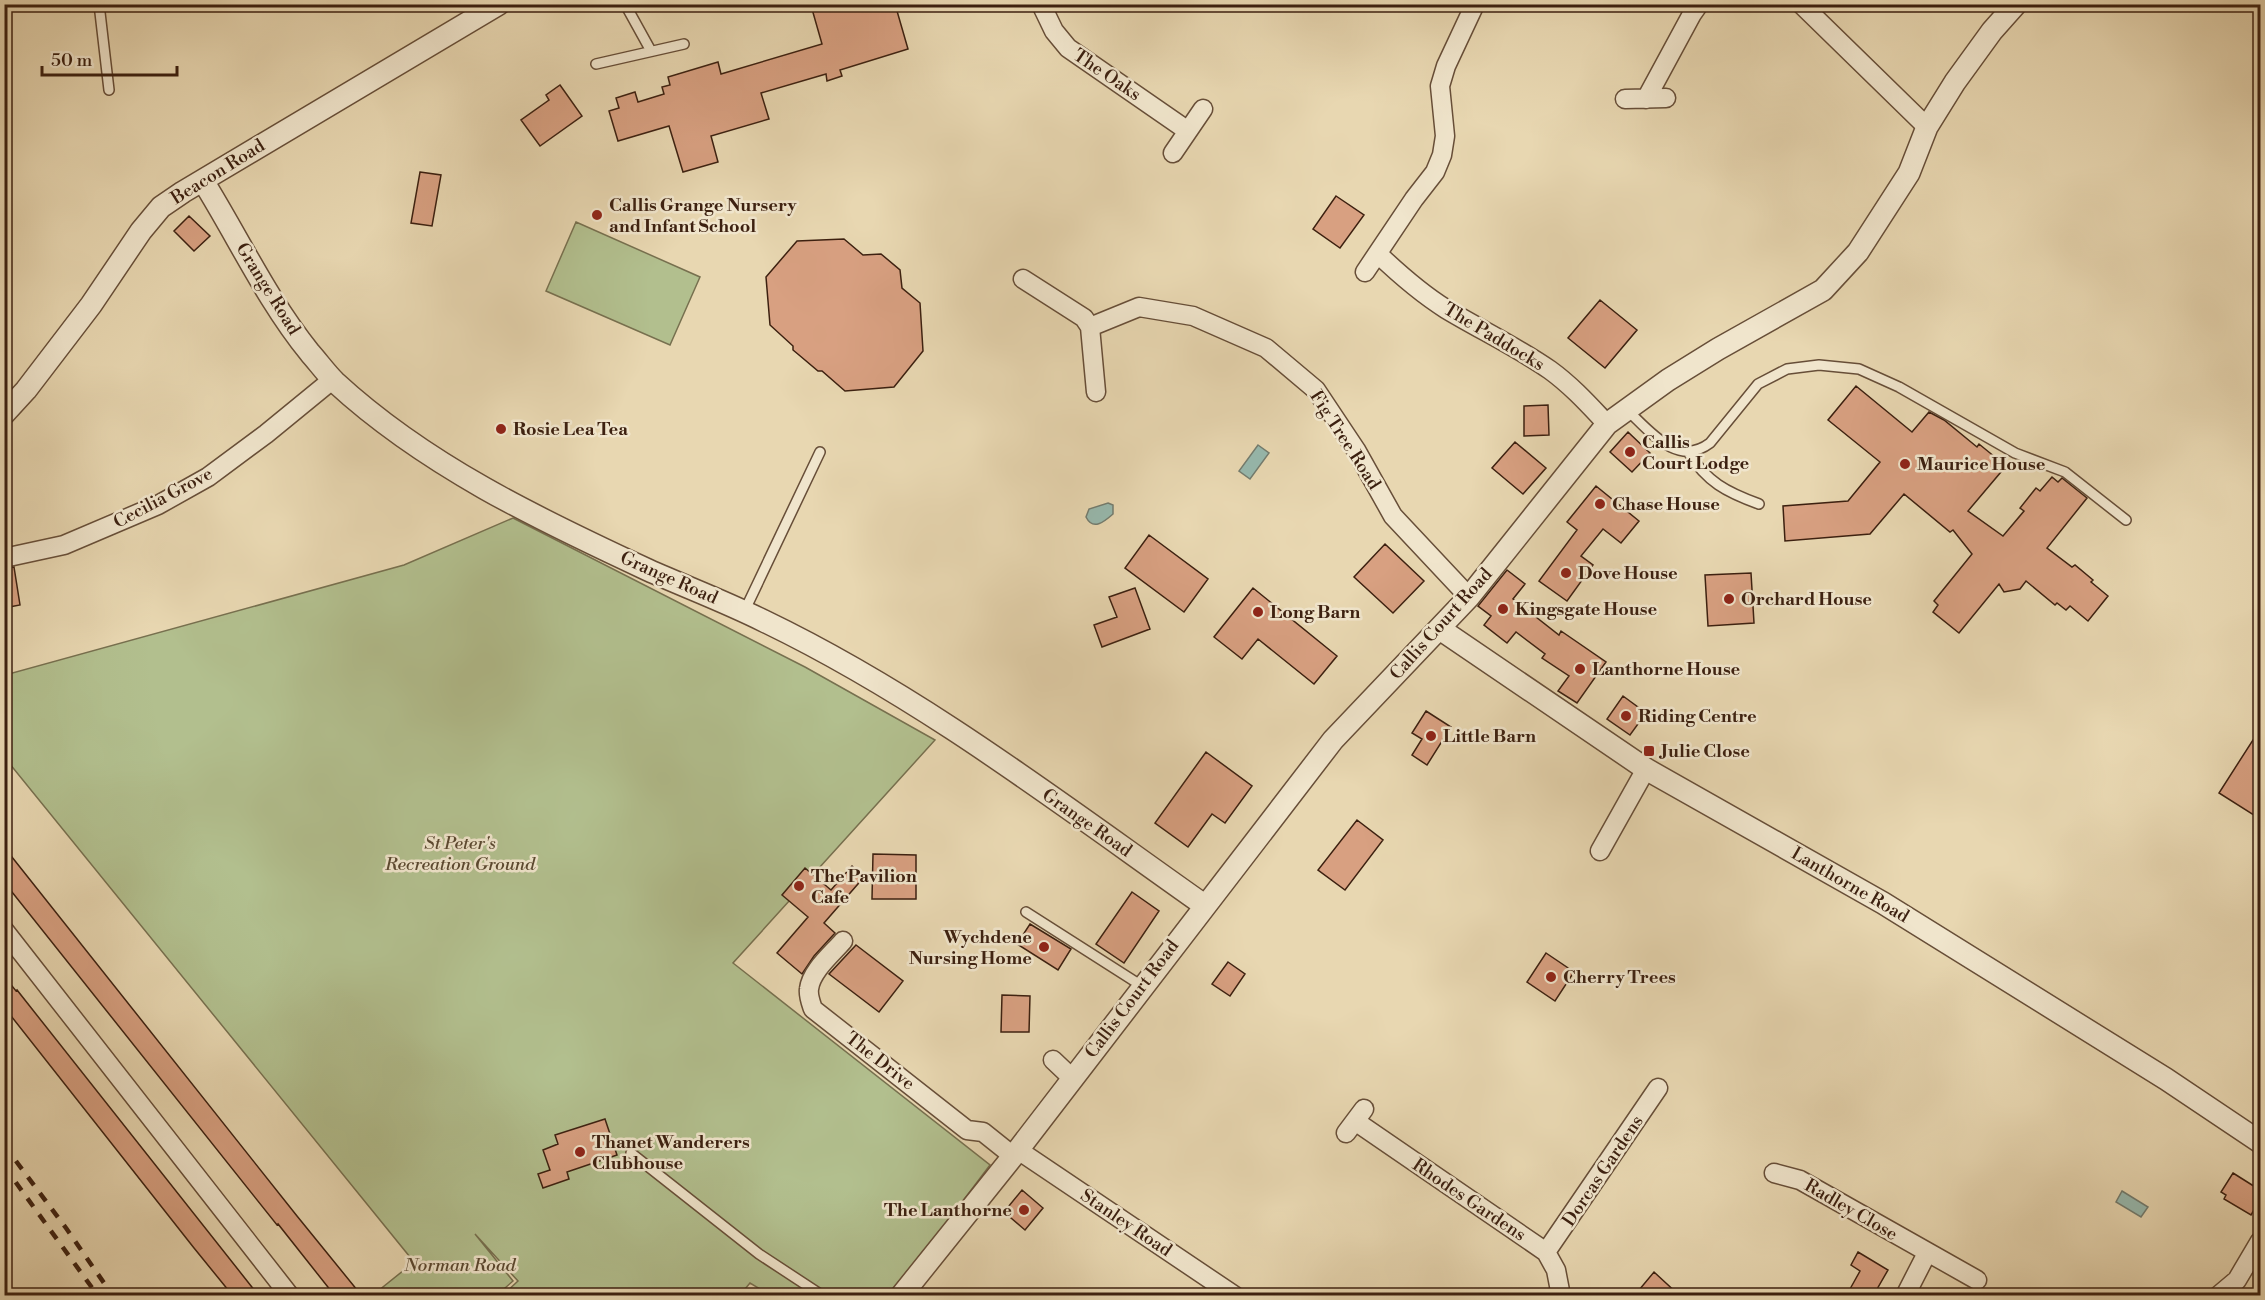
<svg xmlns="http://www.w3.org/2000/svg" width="2265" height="1300" viewBox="0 0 2265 1300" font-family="'Libre Bodoni',serif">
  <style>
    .green { fill: #b2bf8e; stroke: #77704f; stroke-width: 1.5 }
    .water { fill: #97b9ae; stroke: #737c6f; stroke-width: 1.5 }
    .building { fill: #d8a081; stroke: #3c2010; stroke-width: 1.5 }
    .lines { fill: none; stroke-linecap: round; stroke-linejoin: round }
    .service-casing { stroke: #674e38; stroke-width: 12 }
    .minor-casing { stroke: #674e38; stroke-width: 21 }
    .tertiary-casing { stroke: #674e38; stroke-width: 24 }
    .service { stroke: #f0e5cc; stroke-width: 9 }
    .minor { stroke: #f0e5cc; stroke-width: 18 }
    .tertiary { stroke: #f0e5cc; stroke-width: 21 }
    .rail { stroke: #3c2010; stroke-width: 4.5; stroke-dasharray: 10 10; stroke-linecap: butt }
    .poi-dot { fill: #8f2418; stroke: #f0e5cc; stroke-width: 2 }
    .labels { text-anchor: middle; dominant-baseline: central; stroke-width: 5; stroke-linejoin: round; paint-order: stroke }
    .street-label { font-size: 18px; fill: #3c2010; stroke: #f0e5cc }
    .poi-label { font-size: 18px; font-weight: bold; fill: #3c2010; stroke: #f0e5cc; text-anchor: start }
    .park-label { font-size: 18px; font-style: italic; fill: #5a4830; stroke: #f0e5cc }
  </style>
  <rect width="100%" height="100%" fill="#e8d7b1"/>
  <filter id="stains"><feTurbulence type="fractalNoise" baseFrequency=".00333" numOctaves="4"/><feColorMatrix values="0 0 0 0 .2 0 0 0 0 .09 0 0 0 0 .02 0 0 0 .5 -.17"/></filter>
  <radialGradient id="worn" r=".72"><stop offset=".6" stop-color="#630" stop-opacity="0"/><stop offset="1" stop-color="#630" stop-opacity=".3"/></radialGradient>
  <!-- green -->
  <path class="green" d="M576,222l124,55 -30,68 -124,-54z
    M513,518l292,149 130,73 -202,223 257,202 -98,130h-122l-20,-12 -10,12h-237l15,-14 -43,-47 38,47 -16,14h-124l41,-33 -409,-504v-83l399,-110z"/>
  <!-- water -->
  <path class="water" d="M1258,445l11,8 -19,26 -11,-8z
    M1108,503l5,2v9c-9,8 -20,17 -27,3l3,-8z
    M2122,1191l26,16 -7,10 -25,-15z"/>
  <!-- building -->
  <path class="building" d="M828,4h67l13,45 -68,21 2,6 -15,5 -1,-7 -65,19 8,26 -58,17 7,26 -35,10 -14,-46 -51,15 -9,-30 10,-3 -3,-10 19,-6 3,10 26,-8 -2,-7 8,-2 -2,-8 50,-15 3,12 101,-30 -10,-35z
    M560,85l22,31 -42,30 -19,-26 28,-20 -3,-5z
    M420,172l21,3 -9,51 -21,-3z
    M1336,196l28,19 -24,33 -27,-19z
    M189,216l21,20 -16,15 -20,-20z
    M844,239l19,16 18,-1 19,16 2,18 18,15 3,48 -29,36 -49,4 -23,-20h-4l-19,-16 -6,-5v-4l-23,-21 -4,-48 31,-36z
    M1600,300l37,30 -32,38 -37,-30z
    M1856,386l56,46 17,-20 15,8 33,27 2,-3 27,22 -38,45 35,25 21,-25 -4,-3 16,-20 4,3 12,-14 6,5 4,-4 25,20 -40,50 25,19 3,-2 18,15 -2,2 17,14 -20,25 -18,-15 -4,4 -9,-7 -2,2 -29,-24 -6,8 -16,3 -5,-8 -40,49 -26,-21 5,-7 -4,-4 38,-47 -19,-24 -3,2 -46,-38 -34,40 -85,7 -2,-35 65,-5 32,-39 -52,-42z
    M1548,405l1,30 -25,1v-30z
    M1628,432l22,21 -18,19 -22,-20z
    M1515,442l31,26 -23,26 -31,-26z
    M1596,486l43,35 -18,22 -18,-14 -22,27 12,9 -26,36 -28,-20 38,-51 -10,-8z
    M1149,535l59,44 -24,33 -59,-44z
    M1385,544l39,37 -31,32 -39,-36z
    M14,567l6,38 -16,3v-39z
    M1507,570l18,14 -12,15 46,36 2,-4 45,31 -29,41 -19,-12 11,-15 -27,-18 3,-4 -29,-22 -9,11 -23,-18 7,-9 -13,-10z
    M1751,573l3,50 -46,3 -3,-51z
    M1135,588l15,41 -48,18 -8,-22 23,-8 -8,-20z
    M1253,588l84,68 -23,28 -56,-45 -16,20 -28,-22z
    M1623,696l23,17 -16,22 -23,-16z
    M1426,711l25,16 -24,38 -15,-10 10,-16 -10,-6z
    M2260,729v90l-41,-26z
    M1206,752l46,34 -27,37 -13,-9 -24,33 -33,-24z
    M1357,820l26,20 -38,50 -27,-20z
    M4,847l293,369 65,80h-27l-57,-72 -1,1 -273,-343z
    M873,854l43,1v44h-44z
    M852,866l12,11 -40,46 11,10 -21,23 -12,18 -25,-21 31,-36 -26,-22 23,-27 26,22z
    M1132,892l27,19 -35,52 -28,-19z
    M1030,924l41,25 -13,21 -41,-26z
    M856,945l47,36 -24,31 -50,-38z
    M1546,953l28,19 -19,29 -28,-19z
    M1228,962l17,12 -15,22 -18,-12z
    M4,976l12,15 1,-1 242,306h-26l-39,-48 -190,-241z
    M1002,995l28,1 -1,36h-28z
    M605,1119l12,36 -50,17 2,7 -26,9 -5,-14 12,-4 -7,-20 15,-6 -3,-9z
    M2233,1173l27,17v10l-9,15 -27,-16 2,-4 -5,-3z
    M1022,1190l21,18 -18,22 -21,-18z
    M1858,1252l30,18 -15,26h-24l3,-5 -2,-2 10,-18 -9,-6z
    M1654,1272l26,24h-46z"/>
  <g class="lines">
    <defs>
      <path id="service" d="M99,4l10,86
        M625,4l26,47
        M596,64l88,-20
        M1626,409c23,21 51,59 84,34l48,-59 29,-15 32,-4 40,4 40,18 116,66 50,19 61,48
        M1688,452c19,30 38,40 71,52
        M744,612l76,-160
        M1026,912l116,74
        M631,1153l128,101 64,42"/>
      <path id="minor" d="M1041,4l13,27 14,17 120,83
        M1801,4l126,123
        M1625,99l41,-1
        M1646,99l46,-85 7,-10
        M1173,153l30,-44
        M1378,254c21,20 44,40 68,55 35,21 71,38 104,61 22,16 39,35 57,54
        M1365,272l49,-73 21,-27 7,-17 3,-19 -5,-50 6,-20 29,-62
        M1023,279l61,39 6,9 6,65
        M1090,327l49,-20 54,9 73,32 50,42 40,60 37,66 76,81
        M4,558l60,-13 94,-40 50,-28 58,-43 66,-54
        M1600,851l46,-82
        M4,930l286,366
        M843,941c-11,13 -32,30 -34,48 -1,7 2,14 4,20l154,121 16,2 30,24
        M1053,1060l19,18
        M1355,1121l191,131 10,18 5,26
        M1346,1133l18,-24
        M1018,1150l217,146
        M1774,1173l26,7 177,100
        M1546,1252l112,-164
        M1905,1296l22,-43
        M2218,1296l19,-16 23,-39"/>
      <path id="tertiary" d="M203,181c36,58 64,119 107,172 8,9 16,20 25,29 90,83 203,137 313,188 38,17 78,32 116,51 158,76 298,184 440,284
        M4,414l22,-24 65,-85 50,-74 20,-24 22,-15 316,-188
        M1440,629l206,140 237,134 283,176 94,63
        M901,1296l117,-146 315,-410 136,-143 138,-173 61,-44 50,-31 105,-59 35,-38 51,-79 18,-46 28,-45 37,-51 24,-27"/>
    </defs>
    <!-- service casing -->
    <use href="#service" class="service-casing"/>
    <!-- minor casing -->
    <use href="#minor" class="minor-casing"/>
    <!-- tertiary casing -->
    <use href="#tertiary" class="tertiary-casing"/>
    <!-- service -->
    <use href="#service" class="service"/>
    <!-- minor -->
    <use href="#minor" class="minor"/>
    <!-- tertiary -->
    <use href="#tertiary" class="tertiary"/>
    <!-- rail -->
    <path class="rail" d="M4,1145l62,83 47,68
      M4,1166l94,130"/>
  </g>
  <!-- markers -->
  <g class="poi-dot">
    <circle cx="597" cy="215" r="6"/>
    <circle cx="501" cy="429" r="6"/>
    <circle cx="1630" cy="452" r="6"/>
    <circle cx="1905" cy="464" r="6"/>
    <circle cx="1600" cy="504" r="6"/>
    <circle cx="1566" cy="573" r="6"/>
    <circle cx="1729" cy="599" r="6"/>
    <circle cx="1503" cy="609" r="6"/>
    <circle cx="1258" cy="612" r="6"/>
    <circle cx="1580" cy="669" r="6"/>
    <circle cx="1626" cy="716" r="6"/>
    <circle cx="1431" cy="736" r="6"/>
    <rect x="1643" y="745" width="12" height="12" rx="3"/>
    <circle cx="799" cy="886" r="6"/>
    <circle cx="1044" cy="947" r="6"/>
    <circle cx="1551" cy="977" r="6"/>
    <circle cx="580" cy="1152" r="6"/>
    <circle cx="1024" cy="1210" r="6"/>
  </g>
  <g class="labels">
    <!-- street labels -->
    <g class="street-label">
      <text transform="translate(1107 75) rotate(34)">The Oaks</text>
      <text transform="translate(218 172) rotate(-32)">Beacon Road</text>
      <text transform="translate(268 289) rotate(58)">Grange Road</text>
      <text transform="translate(1494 337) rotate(31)">The Paddocks</text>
      <text transform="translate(1345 440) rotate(57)">Fig Tree Road</text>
      <text transform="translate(163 498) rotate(-28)">Cecilia Grove</text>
      <text transform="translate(669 578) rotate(24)">Grange Road</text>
      <text transform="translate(1441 624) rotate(-48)">Callis Court Road</text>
      <text transform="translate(1087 823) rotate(35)">Grange Road</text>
      <text transform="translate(1850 885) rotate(30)">Lanthorne Road</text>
      <text transform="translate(1132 999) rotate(-53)">Callis Court Road</text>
      <text transform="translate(880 1061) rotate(38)">The Drive</text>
      <text transform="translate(1603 1171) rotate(-56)">Dorcas Gardens</text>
      <text transform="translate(1469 1200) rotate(34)">Rhodes Gardens</text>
      <text transform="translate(1851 1210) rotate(30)">Radley Close</text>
      <text transform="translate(1126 1223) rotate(34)">Stanley Road</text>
    </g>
    <!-- poi labels -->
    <g class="poi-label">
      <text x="609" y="205">Callis Grange Nursery<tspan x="609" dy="21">and Infant School</tspan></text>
      <text x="513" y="429">Rosie Lea Tea</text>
      <text x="1642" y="442">Callis<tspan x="1642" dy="21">Court Lodge</tspan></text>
      <text x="1917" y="464">Maurice House</text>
      <text x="1612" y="504">Chase House</text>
      <text x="1578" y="573">Dove House</text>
      <text x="1741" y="599">Orchard House</text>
      <text x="1515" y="609">Kingsgate House</text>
      <text x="1270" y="612">Long Barn</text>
      <text x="1592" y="669">Lanthorne House</text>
      <text x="1638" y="716">Riding Centre</text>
      <text x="1443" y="736">Little Barn</text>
      <text x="1661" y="751">Julie Close</text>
      <text x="811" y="876">The Pavilion<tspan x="811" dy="21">Cafe</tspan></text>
      <text x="1032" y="937" text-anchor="end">Wychdene<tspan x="1032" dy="21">Nursing Home</tspan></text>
      <text x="1563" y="977">Cherry Trees</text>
      <text x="592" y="1142">Thanet Wanderers<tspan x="592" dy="21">Clubhouse</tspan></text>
      <text x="1012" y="1210" text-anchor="end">The Lanthorne</text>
    </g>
    <!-- park labels -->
    <g class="park-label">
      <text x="460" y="843">St Peter's<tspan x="460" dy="21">Recreation Ground</tspan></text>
      <text x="460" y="1265">Norman Road</text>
    </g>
  </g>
  <!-- margin -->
  <rect width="2265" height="1300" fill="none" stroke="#e8d7b1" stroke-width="24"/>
  <rect x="6" y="6" width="2253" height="1288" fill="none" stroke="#3c2010" stroke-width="3"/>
  <rect x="12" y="12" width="2241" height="1276" fill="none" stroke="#3c2010" stroke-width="1.5"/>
  <!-- scale -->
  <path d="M42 66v9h135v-9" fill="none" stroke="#3c2010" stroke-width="3"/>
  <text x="51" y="66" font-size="18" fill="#3c2010" stroke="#f0e5cc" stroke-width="4.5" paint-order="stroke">50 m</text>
  <rect width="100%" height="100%" filter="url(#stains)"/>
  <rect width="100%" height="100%" fill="url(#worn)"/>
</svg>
